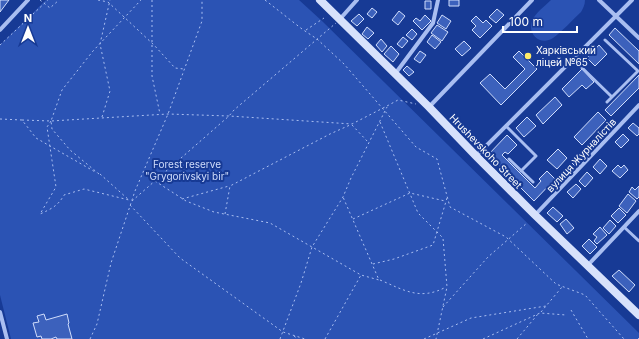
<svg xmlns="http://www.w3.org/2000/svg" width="639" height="339" viewBox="0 0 639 339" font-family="Inter,sans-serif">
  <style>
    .green { fill: #2b53b4 }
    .building { fill: #3c61bc; stroke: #d0ddfc }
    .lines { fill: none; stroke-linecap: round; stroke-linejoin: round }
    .path { stroke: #a9bef1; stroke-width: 1; stroke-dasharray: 2 3; stroke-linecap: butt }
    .lane { stroke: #a9bef1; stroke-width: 3 }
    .street { stroke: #a9bef1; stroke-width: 4 }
    .secondary { stroke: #d7e1fb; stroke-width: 8 }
    .poi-dot { fill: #ffeb69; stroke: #173a95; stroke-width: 1.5 }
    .labels { text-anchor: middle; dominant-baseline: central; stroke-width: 4; stroke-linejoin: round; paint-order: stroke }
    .poi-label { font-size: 10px; fill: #fff; stroke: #173a95; text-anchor: start }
    .street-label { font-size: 10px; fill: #fff; stroke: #173a95 }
    .park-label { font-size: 10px; fill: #d0ddfc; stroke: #173a95 }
  </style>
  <rect width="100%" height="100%" fill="#173a95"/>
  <!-- green -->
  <path class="green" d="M46,0h253l23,21 317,312v6h-628l-11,-44v-250z
    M551,0h34c0,5 -2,8 -4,12 -9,8 -18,19 -28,26 -12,8 -26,-3 -21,-17 3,-8 13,-15 19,-21z"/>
  <!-- building -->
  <path class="building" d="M0,0h9l-9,12z
    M449,0h10v6h-10z
    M425,1h6v8h-6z
    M372,8l5,4 -5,6 -5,-4z
    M497,9l7,6 -8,8 -7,-6z
    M399,11l6,5 -7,9 -6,-5z
    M359,14l5,5 -7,7 -6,-5z
    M425,15l6,6 -9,9 -9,-9 3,-3 4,3z
    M442,15l9,6 -5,8 -9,-6z
    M476,16l7,7 3,-3 6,6 -12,12 -8,-8 4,-4 -5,-5z
    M437,25l11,7 -6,9 -11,-8z
    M367,27l7,6 -6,6 -6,-5z
    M615,28l24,23v13l-30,-29z
    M412,29l5,5 -5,6 -6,-5z
    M432,35l9,7 -6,7 -8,-7z
    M403,37l5,4 -6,7 -5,-4z
    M381,39l6,7 -5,6 -6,-7z
    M464,41l7,7 -9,8 -7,-7z
    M599,45l8,9 -12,12 -8,-8z
    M391,46l8,8 -6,8 -9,-8z
    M420,51l6,4 -6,8 -6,-4z
    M519,51l18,18 -36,36 -21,-22 10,-9 15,15 20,-20 -12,-12z
    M407,66l7,6 -5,4 -6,-6z
    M582,69l12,13 -8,7 -4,-4 -13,12 -7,-8z
    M639,75v13l-28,28 -6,-6z
    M555,97l7,8 -19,19 -7,-9z
    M598,112l8,8 -24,25 -8,-8z
    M527,117l9,9 -12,11 -8,-9z
    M633,123l6,5v6l-2,2 -9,-8z
    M623,134l6,6 -8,8 -6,-6z
    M507,135l10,10 -9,9 -3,-2 -3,3 33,33 6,-7 -2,-2 8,-8 8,8 -21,22 -46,-46z
    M558,149l9,9 -10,11 -10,-9z
    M580,155l4,4 -8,8 -4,-4z
    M600,159l7,7 -7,8 -7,-7z
    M618,165l3,3 3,-3 4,5 -8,8 -8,-7z
    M587,172l6,6 -8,9 -6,-6z
    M576,184l5,5 -8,9 -6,-6z
    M639,186v11l-2,2 -8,-7 3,-5 3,3z
    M628,194l8,7 -9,12 -8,-7z
    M553,207l10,9 -6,6 -10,-9z
    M619,208l7,7 -8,8 -7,-7z
    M566,219l8,9 -7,6 -7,-10z
    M610,220l6,6 -7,8 -6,-6z
    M600,227l7,8 -10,9 -3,-3 3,-4 -4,-3z
    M589,239l8,8 -7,7 -8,-8z
    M619,270l16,15 -6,7 -17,-16z
    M44,314l2,6 21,-6 2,9 -1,1 4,15h-15l-1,-2 -5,2h-9l-1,-3 -4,1 -4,-14 6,-1 -2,-6z"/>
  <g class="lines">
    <!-- path -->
    <path class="path" d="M40,0l10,8 9,-8
      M98,0l10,2 46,43 21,23 9,1
      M152,0v76l8,38
      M265,0l37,29 15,10 27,25 72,83 21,12 13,48 56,30 50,47 29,11 39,44
      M306,30l18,-12
      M0,45l48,-45
      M102,117l8,-26 -10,-47 10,-44
      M0,119l22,1 14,18 61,35
      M22,120l29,1 117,-7 61,2 123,8 35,-18 11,-6 18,4
      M51,121l-4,6 9,60 -16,27c11,-5 18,-8 24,-19l20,-6 45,11
      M380,122l38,91 25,25 4,49 -11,52
      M352,125l16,17
      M99,174l-29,-24 -18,-21 -1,-8 11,-31 31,-39 48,-51
      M100,174l29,26
      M155,181l31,20 28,11 56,11 91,52 18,5 -36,-83
      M182,199l47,-13
      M132,201l97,-85 5,-6 102,-87
      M130,205l50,53 103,74 22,7
      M225,214l5,-28 100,-52 20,-9
      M353,219l57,-26 35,8
      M373,264l21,-5 39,-14 14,-47
      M380,280c24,10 40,21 66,7
      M443,307l45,-50 39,-34
      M571,310l17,29
      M541,312l21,-25
      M294,336l4,3
      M90,339l7,-15 14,-61 24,-72 33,-77 34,-93v-21
      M280,339l21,-56 11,-36 31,-50 8,-19 36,-71
      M325,339l36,-64
      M424,339l47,-21 75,-12
      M483,339l57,-26 26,2
      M517,339l21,-25
      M638,339l1,-1"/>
    <!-- lane -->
    <path class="lane" d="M605,40l33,31 -31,31
      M573,59l39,38
      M506,126l30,30 -15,15
      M509,159l24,23
      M624,227l15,14"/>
    <!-- street -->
    <path class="street" d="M599,0l40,38
      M340,19l17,-19
      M0,30l28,-30
      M395,74l38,-51 5,-23
      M429,107l103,-107
      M476,156l156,-156
      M535,215l104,-110
      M588,265l51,-54
      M0,312l7,27"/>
    <!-- secondary -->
    <path class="secondary" d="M320,0l109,107 47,49 59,59 104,100"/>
  </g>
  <!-- markers -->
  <circle class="poi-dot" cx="528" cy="56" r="4"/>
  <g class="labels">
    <!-- poi labels -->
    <g class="poi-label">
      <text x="536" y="50">Харківський<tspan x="536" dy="12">ліцей №65</tspan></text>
    </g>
    <!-- street labels -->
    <g class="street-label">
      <text transform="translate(486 151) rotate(46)">Hrushevskoho Street</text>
      <text transform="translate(581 155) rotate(-47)">вулиця Журналістів</text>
    </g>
    <!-- park labels -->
    <g class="park-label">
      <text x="187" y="164">Forest reserve<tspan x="187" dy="12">"Grygorivskyi bir"</tspan></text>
    </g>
  </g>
  <!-- north arrow -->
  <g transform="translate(28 28)" stroke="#173a95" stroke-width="3" paint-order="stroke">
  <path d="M0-3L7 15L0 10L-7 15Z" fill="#ffffff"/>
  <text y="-6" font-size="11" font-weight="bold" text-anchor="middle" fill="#ffffff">N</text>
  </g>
  <!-- scale -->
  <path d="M503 26v6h74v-6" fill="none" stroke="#ffffff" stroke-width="2"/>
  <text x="509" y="26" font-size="12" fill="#ffffff" stroke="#173a95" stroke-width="3" paint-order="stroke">100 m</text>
</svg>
